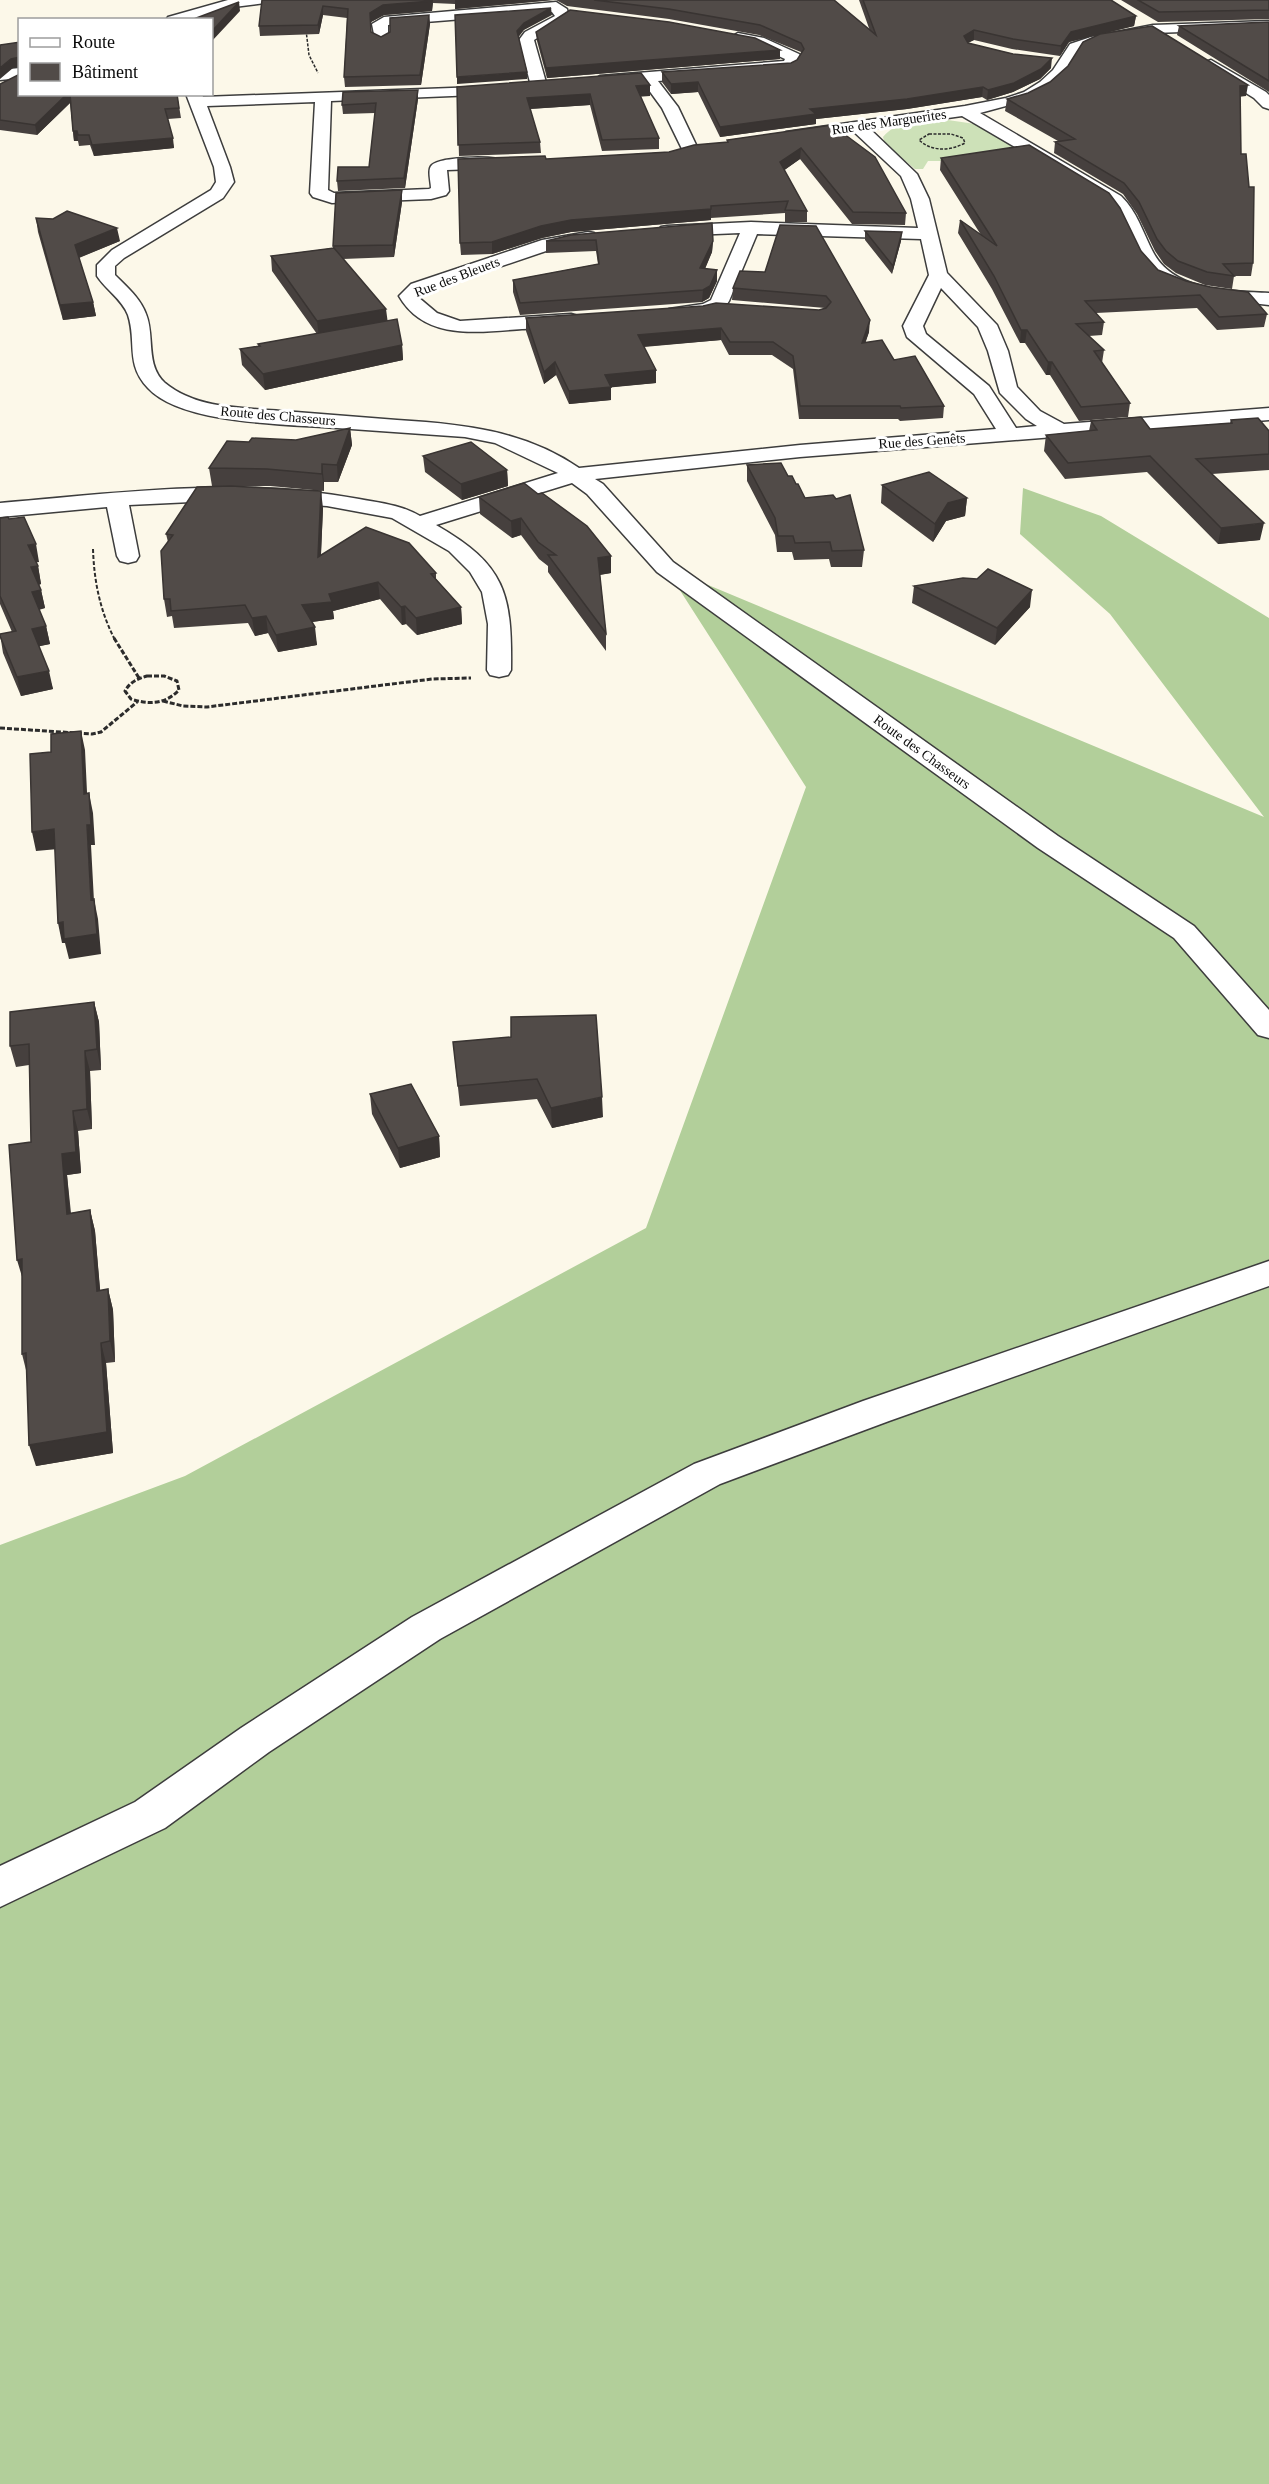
<svg xmlns="http://www.w3.org/2000/svg" width="1269" height="2484" viewBox="0 0 1269 2484" font-family="'Times New Roman',serif">
  <style>
    .green { fill: #cde1b8 }
    .forest { fill: #b2cf9a }
    .lines { fill: none; stroke-linecap: round; stroke-linejoin: round }
    .street-casing { stroke: #3d3d3d; stroke-width: 3 }
    .path-far2 { stroke: #2c2c2c; stroke-width: 1.5; stroke-dasharray: 3 1.5; stroke-linecap: butt }
    .path-far1 { stroke: #2c2c2c; stroke-width: 2; stroke-dasharray: 4 2; stroke-linecap: butt }
    .path { stroke: #2c2c2c; stroke-width: 3; stroke-dasharray: 5 2; stroke-linecap: butt }
    .street { fill: #fff; fill-rule: evenodd }
    .wall { fill: #46403e }
    .shaded-wall { fill: #393432 }
    .building { fill: #514b48; stroke: #393432; stroke-width: 1.5 }
    .labels { text-anchor: middle; dominant-baseline: central; stroke-width: 6; stroke-linejoin: round; paint-order: stroke }
    .far-street-label { font-size: 14px; fill: #0a0a0a; stroke: #fff }
  </style>
  <rect width="100%" height="100%" fill="#fcf8e9"/>
  <!-- green -->
  <path class="green" d="M941,119l41,6 47,26 -60,10h-41l-5,8h-8l-30,-25 -2,-7c14,-17 38,-17 58,-18z"/>
  <!-- forest -->
  <path class="forest" d="M1023,488l78,28 168,102v1866h-1269v-939l185,-69 461,-248 160,-441 -141,-220 599,250 -154,-203 -90,-80z"/>
  <g class="lines">
    <defs>
      <path id="street" d="M228,0h39l-2,3 -31,4 -43,13h-25l2,-3z
        M556,2l11,7 2,9 -35,22 13,46 -8,5 -8,-5 -12,-46 6,-8 30,-16 -3,-4 -164,13v16l-2,3h-10l-4,-20 12,-7z
        M1269,21v8l-116,4 -58,12 -14,5 -17,26 -28,22 -56,15 141,83c16,15 22,37 32,56 21,40 77,39 116,41v12l-61,-7 -23,-6 -27,-11 -17,-18 -21,-44 -11,-15 -22,-15 -125,-73 -92,13 47,45 12,25 18,74 50,52 11,26 9,36 23,24 24,13 205,-16v12l-469,37 -205,22 8,5 70,78 385,274 136,90 75,84v28l-11,-3 -84,-97 -136,-90 -381,-276 -70,-78 -15,-11 -136,42c70,40 76,69 75,145l-3,5 -9,2 -9,-2 -3,-5 1,-46 -6,-32 -12,-20 -21,-21 -57,-33 -65,-12 -94,-6 -104,5 10,51 -3,5 -8,2 -8,-2 -3,-5 -10,-49 -107,10v-14c119,-10 240,-27 359,-4 22,4 42,6 61,17l138,-43 -63,-30 -30,-6c-43,-3 -85,-6 -128,-9 -48,-4 -155,-3 -189,-40 -23,-24 -11,-46 -20,-73 -6,-16 -22,-25 -31,-39v-11l15,-15 99,-60 5,-8 -2,-15 -28,-73h16l1,3 303,-11 2,3 -2,3 -6,2 -169,7 -3,89 6,3 95,-4 2,-1c0,-6 -4,-19 1,-23 9,-9 73,-10 79,-2l-8,5 -56,2 2,21 -3,4 -15,4 -99,4 -19,-6 -3,-4 5,-91 -108,4 23,61 4,15 -11,16 -99,60 -9,8v9c12,12 25,23 31,39 9,22 -1,51 19,69 31,26 79,25 118,28 38,3 76,6 114,9 64,4 127,10 182,48l221,-23 196,-16 -22,-35 -67,-57 -4,-11 26,-51 -8,-36 -164,-5 -28,67 -7,10 -46,8 -7,-2 -3,-4 3,-4 34,-5 8,-4 29,-67 -73,3 -6,-1 -3,-4 3,-4 6,-1 84,-4 167,6 -7,-29 -10,-23 -48,-45 -61,9 -6,-2 -2,-3 2,-3 179,-26 41,-8 18,-6 16,-10 13,-12 17,-26 21,-7 62,-12zM941,288l37,39 10,24 12,42 26,26 11,7 -21,2 -27,-42 -63,-52 -3,-8z
        M738,33l26,5 35,16 3,3 -7,11 -5,2 -132,11 20,26 20,42 -2,4h-12l-22,-45 -19,-26 -43,4 -8,-5 8,-5 184,-15 1,-2 -30,-14 -22,-5 -2,-3z
        M1211,60l55,32 3,3v14l-6,-2 -9,-9 -48,-30 -3,-3 3,-3z
        M20,68v10l-20,2v-10z
        M588,232l6,1 3,4 -3,4 -42,8 -127,43 -7,5 19,16 23,8 111,-7 7,2 3,4 -3,4c-18,4 -38,4 -56,5 -45,3 -97,12 -123,-33l12,-12 131,-44z
        M1269,1261v25l-380,135 -169,63 -280,155 -171,113 -104,76 -165,79v-41l135,-64 106,-74 171,-111 282,-153 169,-63z"/>
    </defs>
    <!-- street casing -->
    <use href="#street" class="street-casing"/>
    <!-- path-far2 -->
    <path class="path-far2" d="M306,30l3,25 9,18
      M929,134h22l12,4 2,5c-15,8 -33,9 -46,-3z"/>
    <!-- path-far1 -->
    <path class="path-far1" d="M93,549c1,32 7,62 22,91"/>
    <!-- path -->
    <path class="path" d="M114,638l25,40
      M147,676h17l13,5 2,9c-13,14 -30,15 -48,9l-6,-8c5,-9 12,-12 22,-15z
      M163,701l20,5 24,1 225,-28 39,-1
      M0,728l92,6 9,-2 36,-30"/>
    <!-- street -->
    <use href="#street" class="street"/>
  </g>
  <!-- wall -->
  <path class="wall" d="M262,0h291l-98,9v-5l-22,-1 -1,8 -48,4 -13,7v10l10,5 48,-22 1,9 -9,61 -76,2 -1,-10 3,-59 -24,-3 -4,19 -59,2 -1,-10z
    M556,0h278l36,31 -11,-31h252l25,16 -2,10 -32,8 144,62h-6l1,58 12,109 -2,13h-17l-2,13 -27,-4 -29,-12 -12,-9 -9,-13 -18,-37 -14,-20 -69,-41 1,-11 3,-1 -53,-30 2,-12 21,-6 22,-11 18,-16 32,-32 -31,8 -9,14 -48,-7 -38,-9 -6,3 83,25 -11,11 -27,13 -26,8 -5,-3 -75,12 -91,10v5l-96,13 -22,-45 -27,2 -9,-12v-10l129,-9 6,-3 4,-6v-2l-42,-17 -90,-16 -102,-13z
    M1121,0h148v19l-111,3z
    M1269,22v70l-92,-57 2,-9z
    M536,32l244,18v9l-233,19 -10,-37z
    M0,84l177,10 4,24 -13,1 6,29 -80,8 -4,-11 -11,1 -1,-5h-4l-4,-38 -33,32 -37,-5z
    M650,85v11h-10l19,42v11l-57,2 -12,-46 -60,4 10,33 1,11 -82,3 -2,-69z
    M418,99l-13,89 -67,3 -1,-10 32,-14 6,-54 -32,1 -1,-9z
    M832,125l74,88 -1,12 -53,-1 -52,-65 -16,11 23,41v11h-22v-9l-74,5v2l-140,12 -29,6 -50,16 -31,1 -1,-12 86,-84 123,-7 58,-9v-3z
    M941,158l200,93 17,19 109,44 -3,13 -47,3 -20,-22 -101,5 8,9 -2,13 -13,1 15,14 -2,13 28,40 -2,14 -49,4 -29,-46h-4l-21,-32h-5l-28,-54 -34,-56 2,-13 21,15 -41,-65z
    M402,190v12l-8,55 -51,2 44,62 15,24 1,15 -138,30 -23,-25 -2,-16 19,-3 -1,-2 59,-10 -45,-63 -1,-15 62,-8 3,-55z
    M36,218l84,23 -41,17 14,44 3,14 -33,4 -25,-88z
    M780,225l89,107 -4,11 29,17 50,46 -1,12 -43,3 -2,-2h-99l-6,-50 -21,-14h-43l-8,-15 -77,7 12,23v13l-45,4v13l-42,4 -13,-29 -12,9 -18,-53v-13l293,-8 6,-2 -93,-8 1,-12 32,-16z
    M865,231l36,10 -9,33 -27,-34z
    M571,235l142,6 -1,11 -7,17 12,12 -8,17 -7,4 -182,13 -7,-23v-12l85,-16 -2,-13 -50,2v-12z
    M1231,420l38,11v39l-57,4 48,66 -42,4 -71,-72 -82,7 -21,-28 2,-16 43,-4 2,-10 59,8 80,-6z
    M350,428l2,17 -14,37h-14v9l-54,-5h-35l88,22 -2,47 115,18v6l25,28 1,17 -45,11 -11,-11 -4,1 -22,-26 -47,12 1,8 -22,3 5,23 -39,7 -10,-19 -13,3 -7,-13 -74,5 -2,-12 -5,1 -3,-18 4,-57 -2,-8 61,-48h-15l-3,-18 40,-26 47,-2z
    M423,456l84,14 1,16 -46,14 -37,-28z
    M747,465l41,11 8,8 9,14 59,52 -2,17h-31l-2,-8 -35,1 -2,-8h-15l-2,-17 -28,-54z
    M524,483l87,90 -11,2 6,58v18l-58,-79v-6l-9,-7 -18,-24 -9,3 -32,-24 -1,-17z
    M882,485l85,13 -2,18 -19,5 -13,21 -52,-39z
    M0,518l9,1 30,43h-3l2,4 3,18 -2,1 2,5 4,18 -6,2 7,16 4,18 -11,2 14,43 -32,7 -18,-43 -3,-19 12,-2 -12,-28z
    M914,586l116,21 -35,38 -83,-42z
    M94,1002l5,20 2,48 -11,1 2,58 -14,2 3,42 -14,2 4,38 19,-3 5,21 5,60 8,-2 5,21 2,52 -9,1 7,90 -77,13 -10,-96 -4,-16 9,-212 -2,-77 -13,2 -6,-21z
    M511,1037l92,80 -51,11 -15,-29 -77,7 -7,-64z
    M370,1094l69,42 1,21 -40,11 -28,-54z"/>
  <!-- shaded-wall -->
  <path class="shaded-wall" d="M433,0l-1,11 -48,4 -13,7 -1,-9 13,-8z
    M455,0h98l-98,9z
    M239,2l1,9 -28,30v-10z
    M323,6v9l-4,19 -1,-9z
    M551,8l1,7 -28,15 -7,9v-8l7,-8z
    M429,15l1,9 -9,61 -1,-10z
    M1136,16l-2,10 -65,16 -9,14 1,-10 10,-14z
    M974,30v10l-11,5 1,-9z
    M780,50v9l-233,19 -1,-10z
    M20,57v10l-7,1 -13,11v-11l11,-9z
    M1052,58l-1,10 -11,11 -27,13 -26,8 1,-10z
    M527,72v7l-70,5v-7z
    M698,82v10l-27,2v-10z
    M650,85v11l-14,1v-11z
    M1248,85l-2,11 -8,1 2,-11z
    M983,87l-1,10 -75,12 -91,10v5l-96,13v-10l90,-18z
    M418,90v9l-13,89 -1,-10z
    M67,94h3l1,8 -34,33 -2,-10z
    M590,94v11l-62,4 -1,-11z
    M73,131h4l1,10h-4z
    M173,138l1,10 -80,8 -2,-11z
    M801,148l-1,11 -21,15 1,-12z
    M402,190v12l-8,55 -1,-12z
    M711,209v11l-140,12 -29,6 -50,16v-12l49,-16 30,-6z
    M117,228l3,13 -42,17 -3,-13z
    M902,232l-1,9 -9,33 1,-8z
    M713,241l-1,11 -12,28v-12z
    M717,270v11l-8,17 -7,4 1,-12z
    M93,302l3,14 -33,4 -3,-15z
    M386,309l2,15 -69,13 -2,-16z
    M870,320l-1,12 -8,24 1,-13z
    M721,328v12l-83,7v-12z
    M1021,330h6l-2,13h-5z
    M402,345l1,15 -138,30 -2,-16z
    M555,362l1,13 -12,9v-12z
    M1048,362h4l-2,13h-4z
    M656,370v13l-51,5v-13z
    M611,387v13l-42,4v-13z
    M350,428l2,17 -14,37 -1,-17z
    M322,464l2,18v9l-2,-17z
    M507,470l1,16 -46,14 -1,-16z
    M321,491l2,17 -3,66 -2,-17z
    M967,498l-2,18 -19,5 -13,21 2,-18 13,-21z
    M521,518v17l-9,3 -1,-17z
    M1264,523l-4,17 -42,4 3,-16z
    M36,544l3,18 -7,1 -4,-18z
    M611,556v17l-13,2v-17z
    M38,566l3,18 -6,1 -4,-18z
    M378,582l2,17 -47,12 1,8 -30,4 -2,-18 27,-11z
    M41,590l4,18 -10,2 -3,-18z
    M1032,590l-2,17 -35,38 2,-17z
    M405,606l1,18 -4,1 -1,-18z
    M461,607l1,17 -45,11 -1,-17z
    M266,616l2,17 -13,3 -3,-18z
    M46,626l4,18 -14,3 -4,-18z
    M315,627l2,18 -39,7 -2,-17z
    M49,671l4,18 -32,7 -4,-19z
    M81,731l4,19 3,63 -4,-19z
    M89,793l4,20 2,32h-4l4,75 -4,-20 -4,-75z
    M54,829l4,20 -22,2 -4,-19z
    M94,899l4,20 3,35 -32,5 -4,-16h-3l-4,-20z
    M94,1002l5,20 2,48 -4,-21z
    M85,1051l5,20 2,58 -5,-20z
    M602,1097l1,20 -51,11 -1,-20z
    M73,1111l5,20 3,42 -14,2 5,59 -5,-20 -5,-60z
    M439,1136l1,21 -40,11 -2,-20z
    M90,1210l5,21 7,80 -5,-20z
    M22,1259l1,21 -6,-20z
    M108,1289l5,21 2,52 -5,-21z
    M101,1343l5,20 7,90 -77,13 -7,-21z"/>
  <!-- building -->
  <path class="building" d="M262,0h170l-1,1 -48,4 -13,8 1,19 10,5 9,-5v-14l39,-3 -9,60 -76,2 4,-68 -25,-3 -5,19 -59,1z
    M594,0h240l42,35 -13,-35h248l25,16 -65,16 -10,14 -48,-7 -39,-9 -10,6 4,7 45,11 39,4 -11,11 -27,14 -26,7 -5,-3 -76,12 -97,10 6,5 -96,13 -22,-45 -27,2 -9,-12 129,-9 6,-3 7,-11 -3,-6 -41,-18 -91,-16z
    M1138,0h131v10l-110,2z
    M239,2l-27,29v-11h-21z
    M551,8l-27,15 -7,8 10,41 -70,5 -2,-62z
    M570,10l99,12 86,16 25,12 -234,18 -10,-36z
    M1269,22v59l-90,-55z
    M1152,26l96,59 -8,1 1,68h5l3,33h5l-1,76 -30,1 11,12 -27,-4 -29,-11 -12,-10 -9,-12 -18,-37 -15,-19 -69,-41 20,-3 -68,-40 21,-6 22,-11 18,-16 15,-24 17,-8z
    M20,42v15l-9,2 -11,9v-23z
    M641,73l9,12 -14,1 23,52 -57,2 -12,-46 -63,4 13,44 -82,3 -1,-58z
    M20,74v20h47l-32,31 -35,-5v-36z
    M418,90l-14,88 -67,3 1,-14h31l7,-64 -34,2 1,-13z
    M70,94h107l2,14 -14,1 8,29 -81,7 -3,-10h-11l-1,-4h-4z
    M832,125l43,32 31,56 -53,-1 -52,-64 -21,14 27,49 -22,-1 3,-9 -77,5v3l-140,11 -30,6 -49,16 -32,1 -2,-84 87,-3 1,3 123,-7 25,-7 34,-3 -1,-2z
    M1029,145l80,48 11,15 21,43 17,19 28,11 24,6 38,5 19,22 -48,3 -19,-22 -115,6 19,21 -28,2 28,26 -10,1 36,52 -49,4 -29,-45h-4l-21,-32h-6l-27,-54 -34,-56 37,26 -56,-88z
    M402,190l-9,55 -60,1 3,-53z
    M67,211l50,17 -42,17 18,57 -33,3 -24,-87 17,1z
    M712,223l1,18 -13,27 17,2 -7,16 -7,4 -183,13 -7,-23 86,-16 -3,-24 -50,1 25,-6z
    M780,225l36,1 54,94 -8,23 20,-3 12,20 21,-4 29,50 -43,2 -1,-2h-100l-7,-50 -20,-14h-43l-9,-14 -83,7 18,35 -51,5 6,12 -42,4 -14,-29 -11,10 -18,-54 177,-12 13,-3 103,7 7,-2 5,-6 -5,-6 -93,-8 7,-17 25,1z
    M865,231l37,1 -9,34z
    M334,248l52,61 -69,12 -46,-65z
    M397,319l5,26 -139,29 -23,-25 20,-3 -2,-2z
    M1141,417l9,12 82,-6 -1,-3 27,-2 11,13v23l-73,5 68,64 -43,5 -71,-72 -82,7 -22,-28 51,-5 -6,-9z
    M350,428l-13,37 -15,-1v10l-55,-5 -58,-1 18,-27 22,1 3,-4 44,2z
    M471,442l36,28 -46,14 -38,-28z
    M781,463l7,13h4l4,8h2l7,14 28,-3 3,4 14,-4 14,55 -32,1 -2,-9 -35,1 -2,-7h-15l-3,-18 -28,-53z
    M929,472l38,26 -19,5 -13,21 -53,-39z
    M524,483l14,11 4,-1 45,33 24,30 -13,2 8,75 -58,-78h8l-18,-13 -17,-24 -10,3 -32,-24z
    M231,486l90,5 -3,66 48,-30 43,16 27,30 -5,1 30,33 -45,11 -11,-12 -4,1 -23,-25 -49,12 3,8 -30,3 13,22 -39,8 -10,-19 -14,2 -7,-13 -74,6 -1,-12h-6l-3,-48 12,-16 -7,-1 31,-47z
    M8,517l1,2 15,-2 12,27 -8,1 10,21 -7,1 10,23 -9,2 14,34 -14,3 17,42 -32,6 -17,-41v-2l16,-3 -16,-35v-78z
    M988,569l44,21 -35,38 -83,-42 49,-8 14,1z
    M81,731l3,63 5,-1 2,32h-4l4,75 3,-1 3,35 -33,5 -1,-17 -5,1 -4,-94 -22,3 -2,-78 21,-2v-18z
    M94,1002l3,47 -12,2 2,58 -14,2 3,41 -14,2 5,60 23,-4 7,81 11,-2 2,52 -9,2 6,89 -78,13 -3,-92 -4,1v-95l-5,1 -8,-115 22,-3 -2,-98 -19,2v-34z
    M596,1015l6,82 -51,11 -14,-29 -79,7 -5,-44 58,-5v-20z
    M411,1084l28,52 -41,12 -28,-54z"/>
  <g class="labels">
    <!-- far-street labels -->
    <g class="far-street-label">
      <text transform="translate(889 122) rotate(-8)">Rue des Marguerites</text>
      <text transform="translate(457 277) rotate(-21)">Rue des Bleuets</text>
      <text transform="translate(278 416) rotate(5)">Route des Chasseurs</text>
      <text transform="translate(922 441) rotate(-4)">Rue des Genêts</text>
      <text transform="translate(922 752) rotate(36)">Route des Chasseurs</text>
    </g>
  </g>
  <!-- legend -->
  <rect x="18" y="18" width="195" height="78" fill="#ffffff" stroke="#9d9d9d" stroke-width="1.5"/>
  <rect x="30" y="38" width="30" height="9" fill="#ffffff" stroke="#9d9d9d" stroke-width="1.5"/>
  <text x="72" y="48" font-size="18" fill="#0a0a0a">Route</text>
  <rect x="30" y="63" width="30" height="18" fill="#514b48" stroke="#9d9d9d" stroke-width="1.5"/>
  <text x="72" y="78" font-size="18" fill="#0a0a0a">Bâtiment</text>
</svg>
